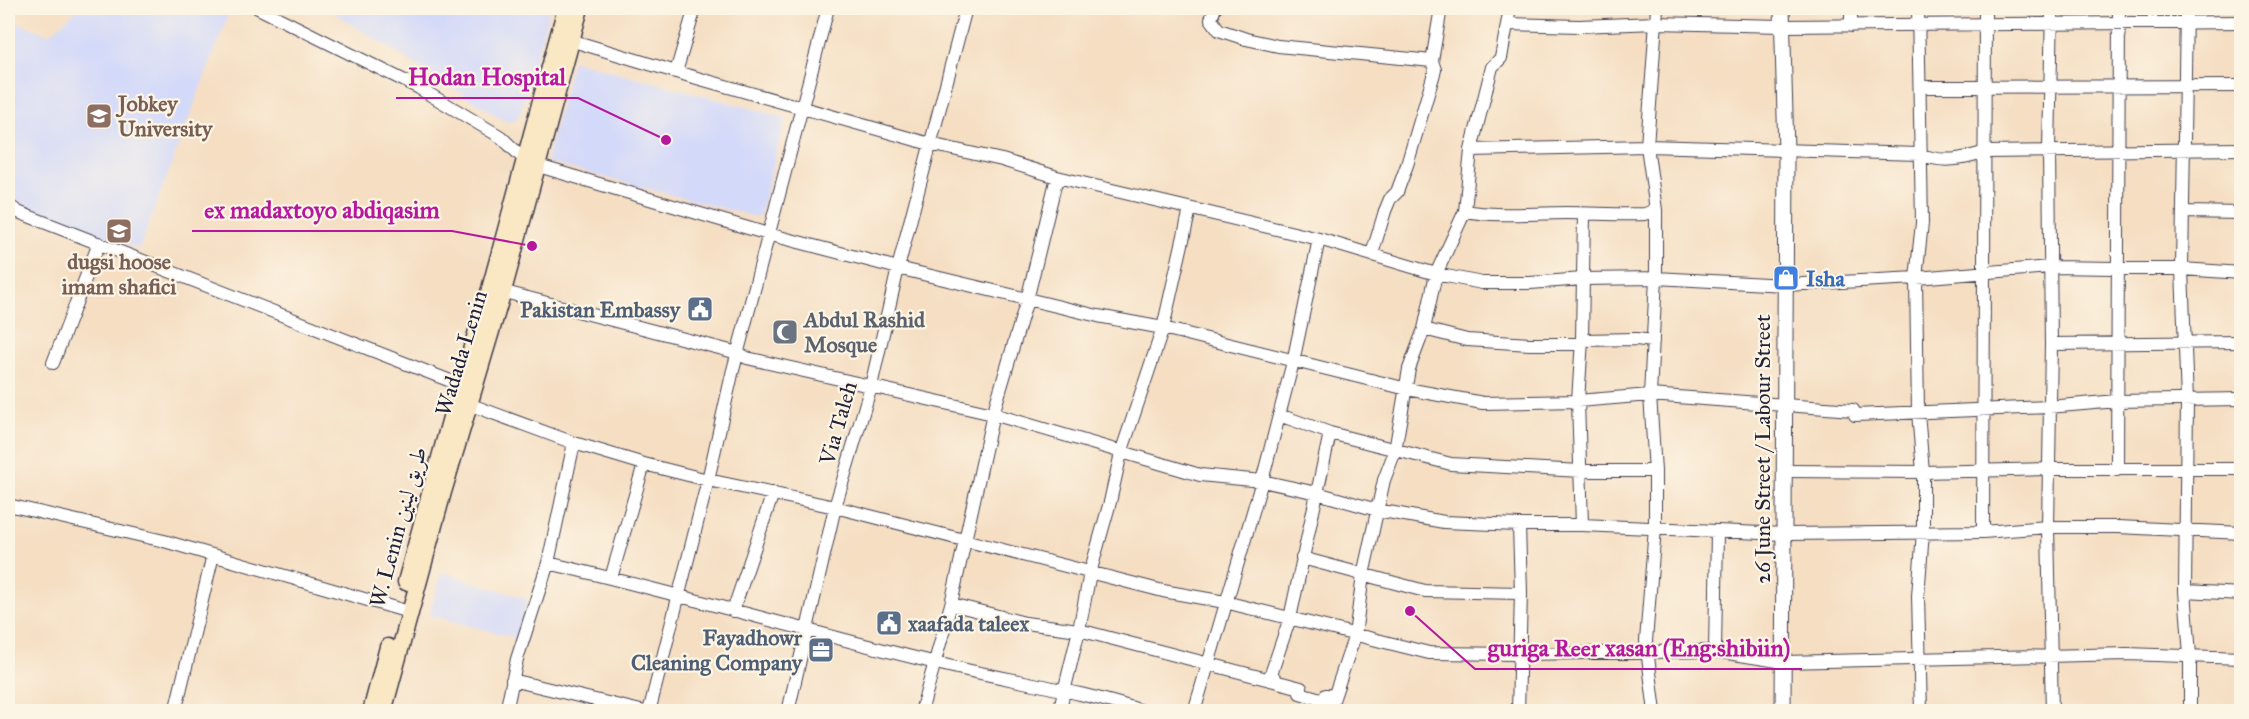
<svg xmlns="http://www.w3.org/2000/svg" width="2249" height="719" viewBox="0 0 2249 719" font-family="'IM FELL Great Primer',Amiri,serif">
  <style>
    .built { fill: #d3d9f9 }
    .lines { fill: none; stroke-linecap: round; stroke-linejoin: round }
    .minor-casing { stroke: #423e4f; stroke-width: 14 }
    .tertiary-casing { stroke: #423e4f; stroke-width: 17 }
    .secondary-casing { stroke: #423e4f; stroke-width: 19 }
    .minor { stroke: #fff; stroke-width: 12 }
    .tertiary { stroke: #fff; stroke-width: 15 }
    .secondary { stroke: #fae7c3; stroke-width: 16 }
    .labels { text-anchor: middle; dominant-baseline: central; stroke-width: 4.5; stroke-linejoin: round; paint-order: stroke }
    .education-label { font-size: 22px; font-weight: bold; fill: #785e54; stroke: #fcf5e5; text-anchor: start }
    .shop-label { font-size: 22px; font-weight: bold; fill: #366cbe; stroke: #fcf5e5; text-anchor: start }
    .service-label { font-size: 22px; font-weight: bold; fill: #4e5e75; stroke: #fcf5e5; text-anchor: end }
    .worship-label { font-size: 22px; font-weight: bold; fill: #5b616d; stroke: #fcf5e5; text-anchor: start }
    .street-label { font-size: 22px; fill: #22223b; stroke: #fcf5e5 }
    .leader { fill: none; stroke: #b5179e; stroke-width: 2 }
    .callout-dot { fill: #b5179e; stroke: #fcf5e5; stroke-width: 2 }
    .callout-label { font-size: 24px; text-anchor: middle; font-weight: bold; fill: #b5179e; stroke: #fcf5e5; stroke-width: 4.5; stroke-linejoin: round; paint-order: stroke }
  </style>
  <rect width="100%" height="100%" fill="#fcf5e5"/>
  <filter id="ink" filterUnits="userSpaceOnUse"><feTurbulence type="fractalNoise" baseFrequency=".0167" numOctaves="2"/><feDisplacementMap in="SourceGraphic" scale="12" xChannelSelector="R" yChannelSelector="G"/><feConvolveMatrix kernelMatrix="1 2 1 2 8 2 1 2 1" color-interpolation-filters="sRGB"/></filter>
  <filter id="wash" filterUnits="userSpaceOnUse"><feTurbulence type="fractalNoise" baseFrequency=".008" numOctaves="4" result="noise"/><feDisplacementMap in="SourceGraphic" scale="24" xChannelSelector="R" yChannelSelector="G"/><feGaussianBlur stdDeviation="1.35" result="paint"/><feColorMatrix in="noise" values="0 0 0 0 0 0 0 0 0 0 0 0 0 0 0 0 0 1.4 0 .05"/><feComposite in="paint" operator="in"/></filter>
  <g filter="url(#wash)">
    <rect width="100%" height="100%" fill="#f5dec2"/>
    <!-- built -->
    <path class="built" d="M79,8h152l-92,241 -91,-33 -40,-19v-178l41,16z
      M326,8h224l-30,106 -4,5 -7,3 -7,-3z
      M572,60l214,58 -27,100 -213,-56z
      M442,572l86,27 -11,39 -88,-23z"/>
  </g>
  <g filter="url(#ink)">
    <g class="lines">
      <defs>
        <path id="minor" d="M258,8l161,80 82,49 23,22 11,6 233,69 130,34 200,48 65,12 244,61 76,14 95,-2 72,-6 203,15 2,5 194,-8 68,-6 125,-2
          M1215,8l-4,11 8,11 27,9 32,7 154,15
          M1851,8v18
          M1918,8l4,215 -6,55 2,134 5,60v60l-5,64 3,116
          M2052,8l-3,142 2,194 -3,183 4,185
          M2186,8l-4,261 5,132 -2,190 5,64v57
          M1508,24l71,2 77,-3 126,3 460,-4
          M570,40l106,32 254,72 72,16 55,17 262,62 117,35 46,9h48l53,-4 73,-1 129,7 131,-7 134,-11 132,2 60,4
          M676,72l19,-64
          M1920,87l322,-1
          M1471,150l176,-4 273,8c22,10 44,5 66,-2l256,-3
          M8,205l10,7 448,175
          M1465,211c34,6 67,2 101,2 27,0 53,2 79,1l11,-4
          M2184,212l58,1
          M1372,254l13,-43 5,-12 7,-7 10,-27 28,-95 -3,-9 9,-53
          M497,290l241,63 9,5 246,56 207,61 62,6 55,12 60,17 67,12 75,3h63l202,9 199,-2 65,-5h70l124,6
          M1424,329l43,11 63,4h45l5,-1 2,-3 54,-1 17,2
          M2051,344l191,-2
          M53,363l46,-120
          M463,402l111,41 70,21 64,16 127,27 328,84 62,11 204,51 90,1 196,-3 69,11 343,-8 115,4
          M1279,415l51,18 121,31 130,7h74
          M2117,470l2,-462
          M1785,471l138,1 126,-3h193
          M8,505l156,36 245,71
          M1582,525l-4,-124 4,-61 2,-126
          M1983,532l2,-524
          M1302,558l123,33 96,2
          M548,563c129,30 256,68 384,99 71,18 144,27 213,50
          M611,578l33,-114
          M2185,591l57,3
          M951,604l74,19 54,7 222,58 -1,5 24,7 2,-5 8,1
          M733,611l40,-118
          M1715,651l2,-119
          M512,680l133,32
          M1277,681l-6,-7 19,-56 40,-185
          M175,712l38,-157
          M506,712l11,-53 31,-96 26,-120
          M649,712l59,-232 24,-106 96,-366
          M788,712l47,-205 36,-121 27,-118 68,-260
          M921,712l30,-108 42,-190 34,-114 30,-123
          M1059,712l20,-82 11,-57 20,-71 11,-49 42,-125 27,-119
          M1194,712l68,-231 31,-119 26,-123
          M1329,712l26,-77 8,-60 21,-95 11,-29 14,-82 15,-40 12,-55 29,-63 6,-61 21,-83 9,-9 9,-50
          M1518,712l3,-119 -2,-68
          M1655,712l-9,-71 9,-113v-57l-5,-76 6,-117v-68l-9,-64 10,-138"/>
        <path id="tertiary" d="M1782,8l4,143 -3,561"/>
        <path id="secondary" d="M406,582l50,-183 34,-110 76,-281
          M371,712l17,-65
          M383,712l60,-220 60,-201 77,-283"/>
      </defs>
      <!-- minor casing -->
      <use href="#minor" class="minor-casing"/>
      <!-- tertiary casing -->
      <use href="#tertiary" class="tertiary-casing"/>
      <!-- secondary casing -->
      <use href="#secondary" class="secondary-casing"/>
      <!-- minor -->
      <use href="#minor" class="minor"/>
      <!-- tertiary -->
      <use href="#tertiary" class="tertiary"/>
      <!-- secondary -->
      <use href="#secondary" class="secondary"/>
    </g>
  </g>
  <!-- icons -->
  <defs>
    <symbol id="university-square" viewBox="-11 -11 22 22"><rect x="-9" y="-9" width="18" height="18" rx="4" fill="#8d6e63" stroke="#fcf5e5"/><path d="M0-5L7-2L0 1L-7-2ZM-4 1L0 2.5L4 1V4Q0 6-4 4Z" fill="#fff"/></symbol>
    <symbol id="school-square" viewBox="-11 -11 22 22"><rect x="-9" y="-9" width="18" height="18" rx="4" fill="#8d6e63" stroke="#fcf5e5"/><path d="M0-5L7-2L0 1L-7-2ZM-4 1L0 2.5L4 1V4Q0 6-4 4Z" fill="#fff"/></symbol>
    <symbol id="shop-square" viewBox="-11 -11 22 22"><rect x="-9" y="-9" width="18" height="18" rx="4" fill="#3f7fe0" stroke="#fcf5e5"/><path d="M-5-2.5h2.3a2.7 3.5 0 0 1 5.4 0H5L5.5 6h-11ZM-1.5-2.5h3a1.5 2.3 0 0 0-3 0Z" fill="#fff"/></symbol>
    <symbol id="civic-square" viewBox="-11 -11 22 22"><rect x="-9" y="-9" width="18" height="18" rx="4" fill="#5c6f8a" stroke="#fcf5e5"/><path d="M-.6-6.5H3V-4.5H.6V-3L4-1V1h2V6H-6V1h2V-1L-.6-3ZM-1.2 2.5V6h2.4V2.5Z" fill="#fff"/></symbol>
    <symbol id="mosque-square" viewBox="-11 -11 22 22"><rect x="-9" y="-9" width="18" height="18" rx="4" fill="#6b7280" stroke="#fcf5e5"/><path d="M3.5-4.9A6 6 0 1 0 3.5 4.9A5 5 0 1 1 3.5-4.9Z" fill="#fff"/></symbol>
    <symbol id="office-square" viewBox="-11 -11 22 22"><rect x="-9" y="-9" width="18" height="18" rx="4" fill="#5c6f8a" stroke="#fcf5e5"/><path d="M-6-3h4V-5.5h4V-3h4V5H-6ZM-1-4.5V-3h2v-1.5ZM-6 0V1H6V0Z" fill="#fff"/></symbol>
  </defs>
  <g fill-rule="evenodd">
    <use href="#university-square" x="84" y="101" width="30" height="30"/>
    <use href="#school-square" x="104" y="216" width="30" height="30"/>
    <use href="#shop-square" x="1771" y="263" width="30" height="30"/>
    <use href="#civic-square" x="685" y="294" width="30" height="30"/>
    <use href="#mosque-square" x="770" y="317" width="30" height="30"/>
    <use href="#civic-square" x="874" y="608" width="30" height="30"/>
    <use href="#office-square" x="806" y="635" width="30" height="30"/>
  </g>
  <g class="labels">
    <!-- education labels -->
    <g class="education-label">
      <text x="118" y="103">Jobkey<tspan x="118" dy="25">University</tspan></text>
      <text x="119" y="261" text-anchor="middle">dugsi hoose<tspan x="119" dy="25">imam shafici</tspan></text>
    </g>
    <!-- shop labels -->
    <g class="shop-label">
      <text x="1806" y="278">Isha</text>
    </g>
    <!-- service labels -->
    <g class="service-label">
      <text x="680" y="309">Pakistan Embassy</text>
      <text x="908" y="623" text-anchor="start">xaafada taleex</text>
      <text x="802" y="637">Fayadhowr<tspan x="802" dy="25">Cleaning Company</tspan></text>
    </g>
    <!-- worship labels -->
    <g class="worship-label">
      <text x="804" y="319">Abdul Rashid<tspan x="804" dy="25">Mosque</tspan></text>
    </g>
    <!-- street labels -->
    <g class="street-label">
      <text transform="translate(461 353) rotate(-73)">Wadada Lenin</text>
      <text transform="translate(838 423) rotate(-74)">Via Taleh</text>
      <text transform="translate(1762 449) rotate(-90)">26 June Street / Labour Street</text>
      <text transform="translate(398 527) rotate(-75)">W. Lenin طريق لينين</text>
    </g>
  </g>
  <!-- callouts -->
  <path class="leader" d="M666 140L578 98H396M532 246L452 231H192M1410 611L1475 669H1802"/>
  <g class="callout-dot">
    <circle cx="666" cy="140" r="6"/>
    <circle cx="532" cy="246" r="6"/>
    <circle cx="1410" cy="611" r="6"/>
  </g>
  <g class="callout-label">
    <text x="487" y="85">Hodan Hospital</text>
    <text x="322" y="218">ex madaxtoyo abdiqasim</text>
    <text x="1639" y="656">guriga Reer xasan (Eng:shibiin)</text>
  </g>
  <!-- margin -->
  <rect width="2249" height="719" fill="none" stroke="#fcf5e5" stroke-width="30"/>
</svg>
